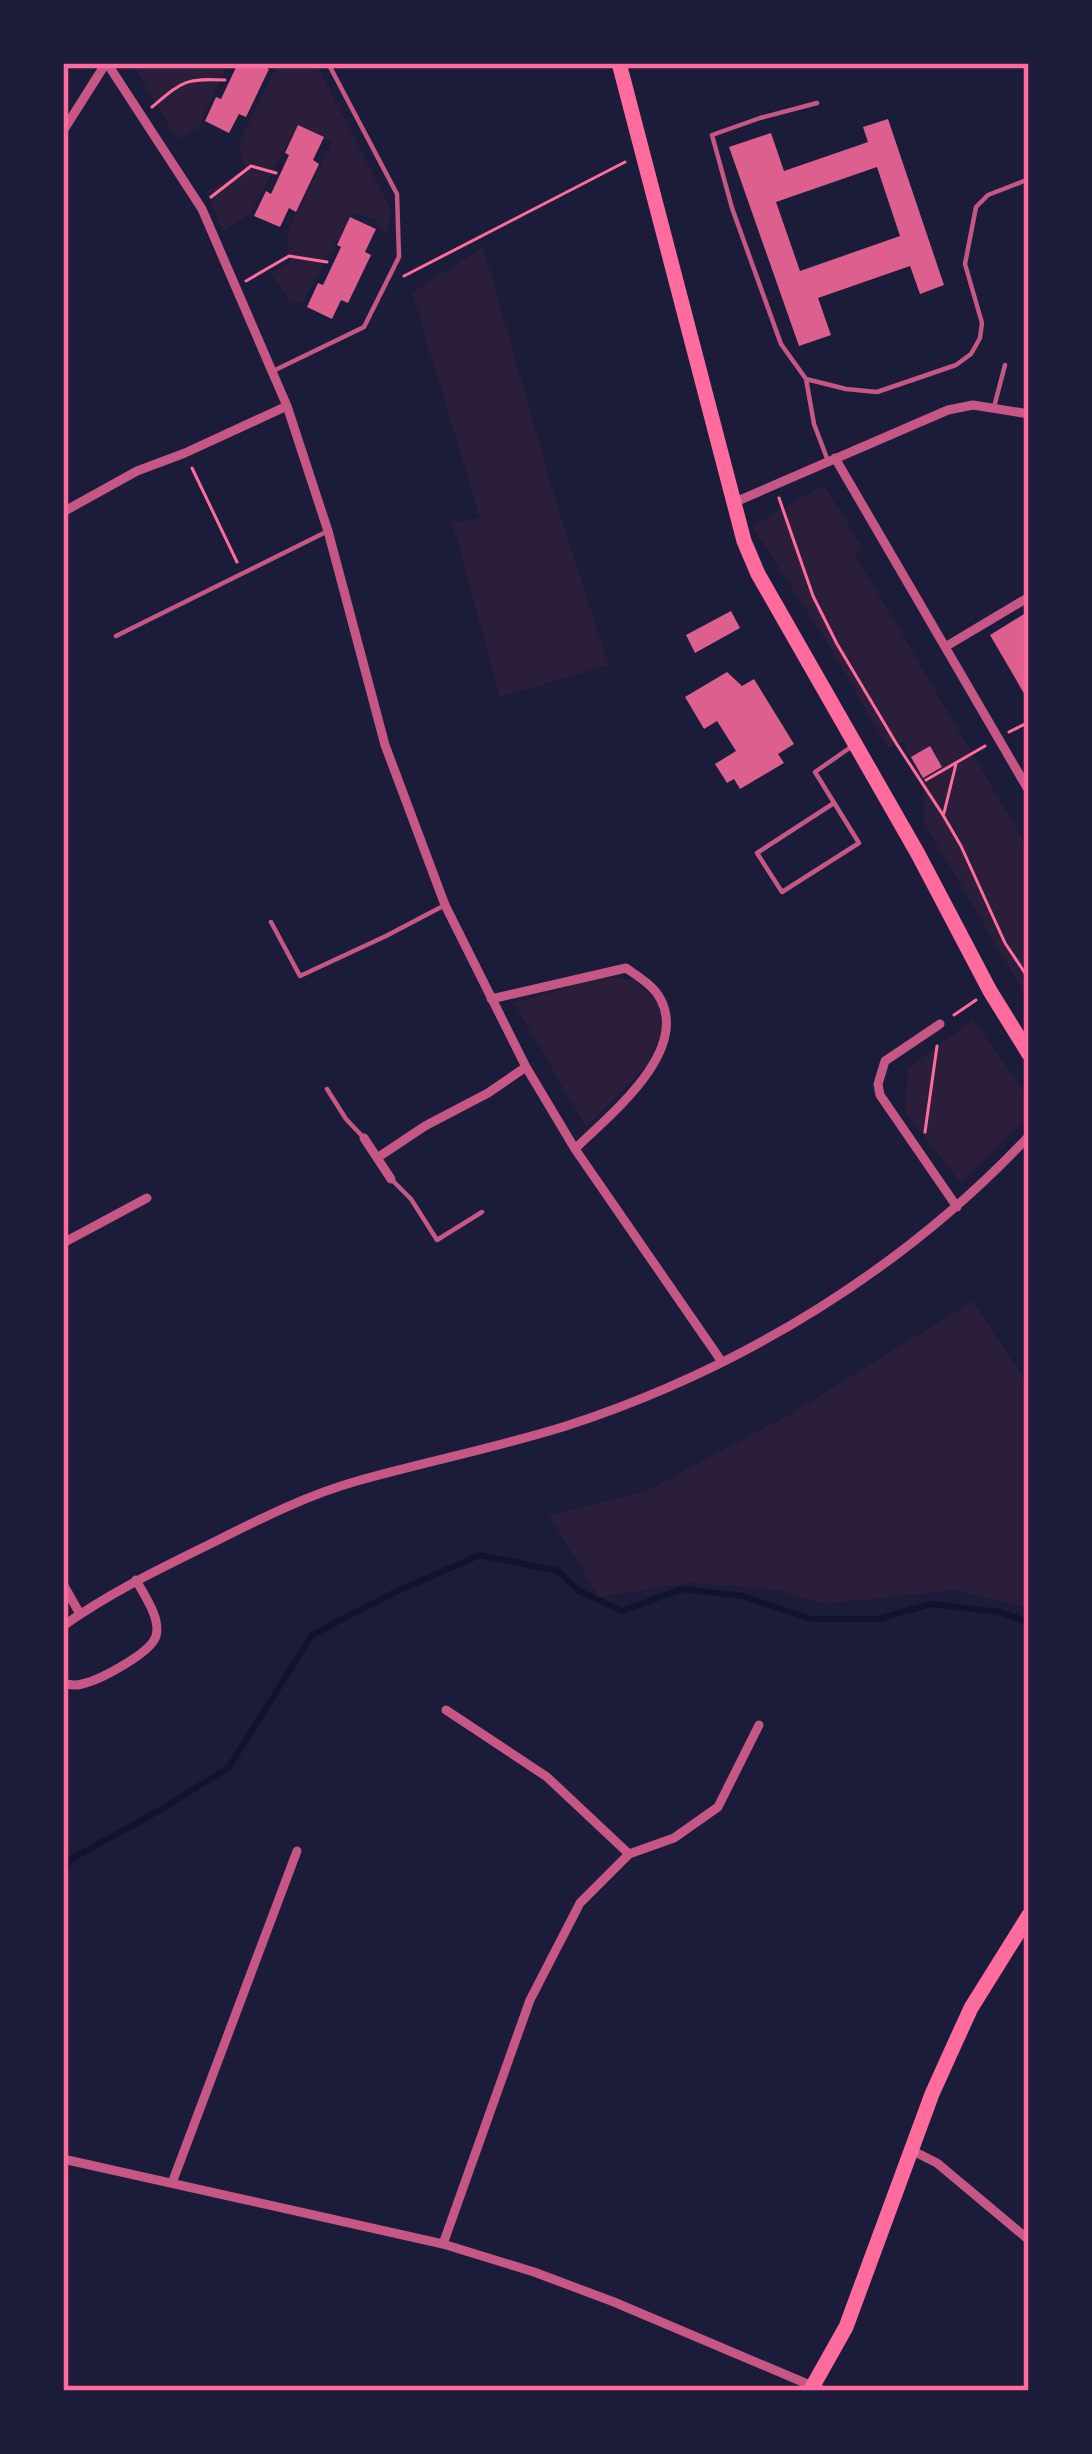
<svg xmlns="http://www.w3.org/2000/svg" width="1092" height="2454" viewBox="0 0 1092 2454" font-family="'Open Sans',sans-serif">
  <style>
    .green { fill: #2a1e3b }
    .lines { fill: none; stroke-linecap: round; stroke-linejoin: round }
    .stream { stroke: #12122b; stroke-width: 6 }
    .building { fill: #dd5f8e; fill-rule: evenodd }
    .path { stroke: #ff6b9d; stroke-width: 3 }
    .service { stroke: #c65784; stroke-width: 4.5 }
    .minor { stroke: #c65784; stroke-width: 9 }
    .trunk { stroke: #ff6b9d; stroke-width: 15 }
    .neatline { fill: none; stroke: #ff6b9d; stroke-width: 4.5 }
  </style>
  <rect width="100%" height="100%" fill="#1b1b3a"/>
  <!-- green -->
  <path class="green" d="M138,63h91l-31,65 -21,11 -40,-67z
    M278,63h38l75,147 -4,27 -11,-17 -23,-7 -50,88 -12,3 -20,-31 19,-10 -3,-30 45,-91 -34,-17 -48,89 -27,17 -17,-39 39,-23 -6,-26z
    M483,247l77,268 49,150 -109,32 -48,-175 28,-4 -68,-225z
    M824,485l39,63 -8,6 174,296v151l-106,-180 2,-26 -21,-53 -16,6 -63,-109 -73,-113z
    M601,977l33,3 23,20 6,29 -15,36 -62,62 -72,-124z
    M973,1020l56,78v18l-68,67 -56,-71 3,-44z
    M973,1301l56,85v222l-75,-18 -129,14 -48,-14 -86,-7 -92,14 -50,-82 97,-24 144,-77z"/>
  <g class="lines">
    <!-- stream -->
    <path class="stream" d="M63,1869l10,-11 89,-49 67,-42 83,-132 83,-43 85,-37 78,16 21,20 43,20 60,-22 61,7 69,23h66l53,-15 69,8 29,10"/>
  </g>
  <!-- building -->
  <path class="building" d="M238,63h26l-1,3 6,3 -23,48 -7,-3 -10,19 -24,-12 11,-24 5,2z
    M888,119l56,166 -24,9 -10,-28 -92,32 13,37 -32,11 -70,-199 42,-14 13,38 84,-29 -5,-15zM877,167l23,69 -100,35 -24,-69z
    M298,125l26,12 -11,23 6,4 -23,48 -7,-4 -9,19 -26,-11 12,-25 5,3 18,-39 -4,-2z
    M350,217l26,12 -11,23 6,3 -23,48 -7,-3 -9,19 -25,-12 11,-24 5,2 18,-38 -4,-2z
    M731,611l9,17 -45,25 -9,-18z
    M1029,611v91l-39,-67z
    M727,672l15,14 12,-7 40,65 -16,10 6,9 -44,26 -6,-10 -7,4 -12,-19 21,-13 -19,-30 -13,8 -19,-32z
    M930,746l12,21 -19,11 -12,-21z"/>
  <g class="lines">
    <!-- path -->
    <path class="path" d="M152,107c31,-26 33,-29 73,-27
      M211,197l40,-31 25,7
      M404,276l221,-114
      M246,281l43,-25 38,6
      M192,468l45,94
      M779,498l34,98 24,48 59,99 47,72 18,31 44,97 24,36
      M1009,732l20,-10
      M926,780l59,-34
      M944,813l12,-49
      M954,1015l22,-15
      M925,1132l12,-86"/>
    <!-- service -->
    <path class="service" d="M817,103l-57,15 -48,17 20,73 49,136 25,35 8,45 14,37
      M271,372l93,-45 35,-70 -2,-63 -69,-131
      M806,379l40,10 31,3 79,-27 15,-11 9,-16 2,-15 -17,-59 11,-57 12,-12 41,-16
      M994,407l11,-42
      M116,636l212,-105
      M834,803l-77,50 25,39 77,-49 -44,-71 36,-25
      M271,922l29,54 86,-40 59,-31
      M327,1089l19,30 18,19
      M391,1179l20,20 26,41 45,-28"/>
    <!-- minor -->
    <path class="minor" d="M107,63l95,146 85,197 41,125 57,214 60,160 81,162 49,82 147,213
      M63,131l43,-68
      M835,458l194,333
      M733,503l215,-93 25,-5 56,9
      M63,512l74,-41 48,-18 102,-47
      M945,647l84,-50
      M491,999l135,-31c13,9 28,18 35,32 27,54 -53,116 -86,149
      M940,1024l-55,37 -7,23 2,11 77,112
      M364,1138l27,41
      M377,1158l48,-32 63,-33 38,-26
      M63,1243l84,-45
      M63,1584l17,30
      M63,1626c45,-32 94,-56 143,-80 50,-25 98,-50 151,-65 71,-20 143,-34 212,-56 174,-57 335,-156 460,-289
      M63,1683c9,2 10,3 19,1 18,-4 69,-31 74,-48 5,-18 -12,-41 -20,-56
      M446,1710l101,67 82,77
      M911,2150l26,13 92,77
      M63,2159l380,85 91,28 80,30 210,89
      M172,2183l125,-332
      M443,2244l87,-244 50,-97 49,-49 45,-16 44,-31 41,-82"/>
    <!-- trunk -->
    <path class="trunk" d="M619,63l125,478 14,33 160,280 72,137 39,63
      M810,2391l36,-64 86,-233 18,-40 21,-46 58,-93"/>
  </g>
  <!-- border -->
  <rect width="1092" height="2454" fill="none" stroke="#1b1b3a" stroke-width="132"/>
  <rect x="66" y="66" width="960" height="2322" class="neatline"/>
</svg>
